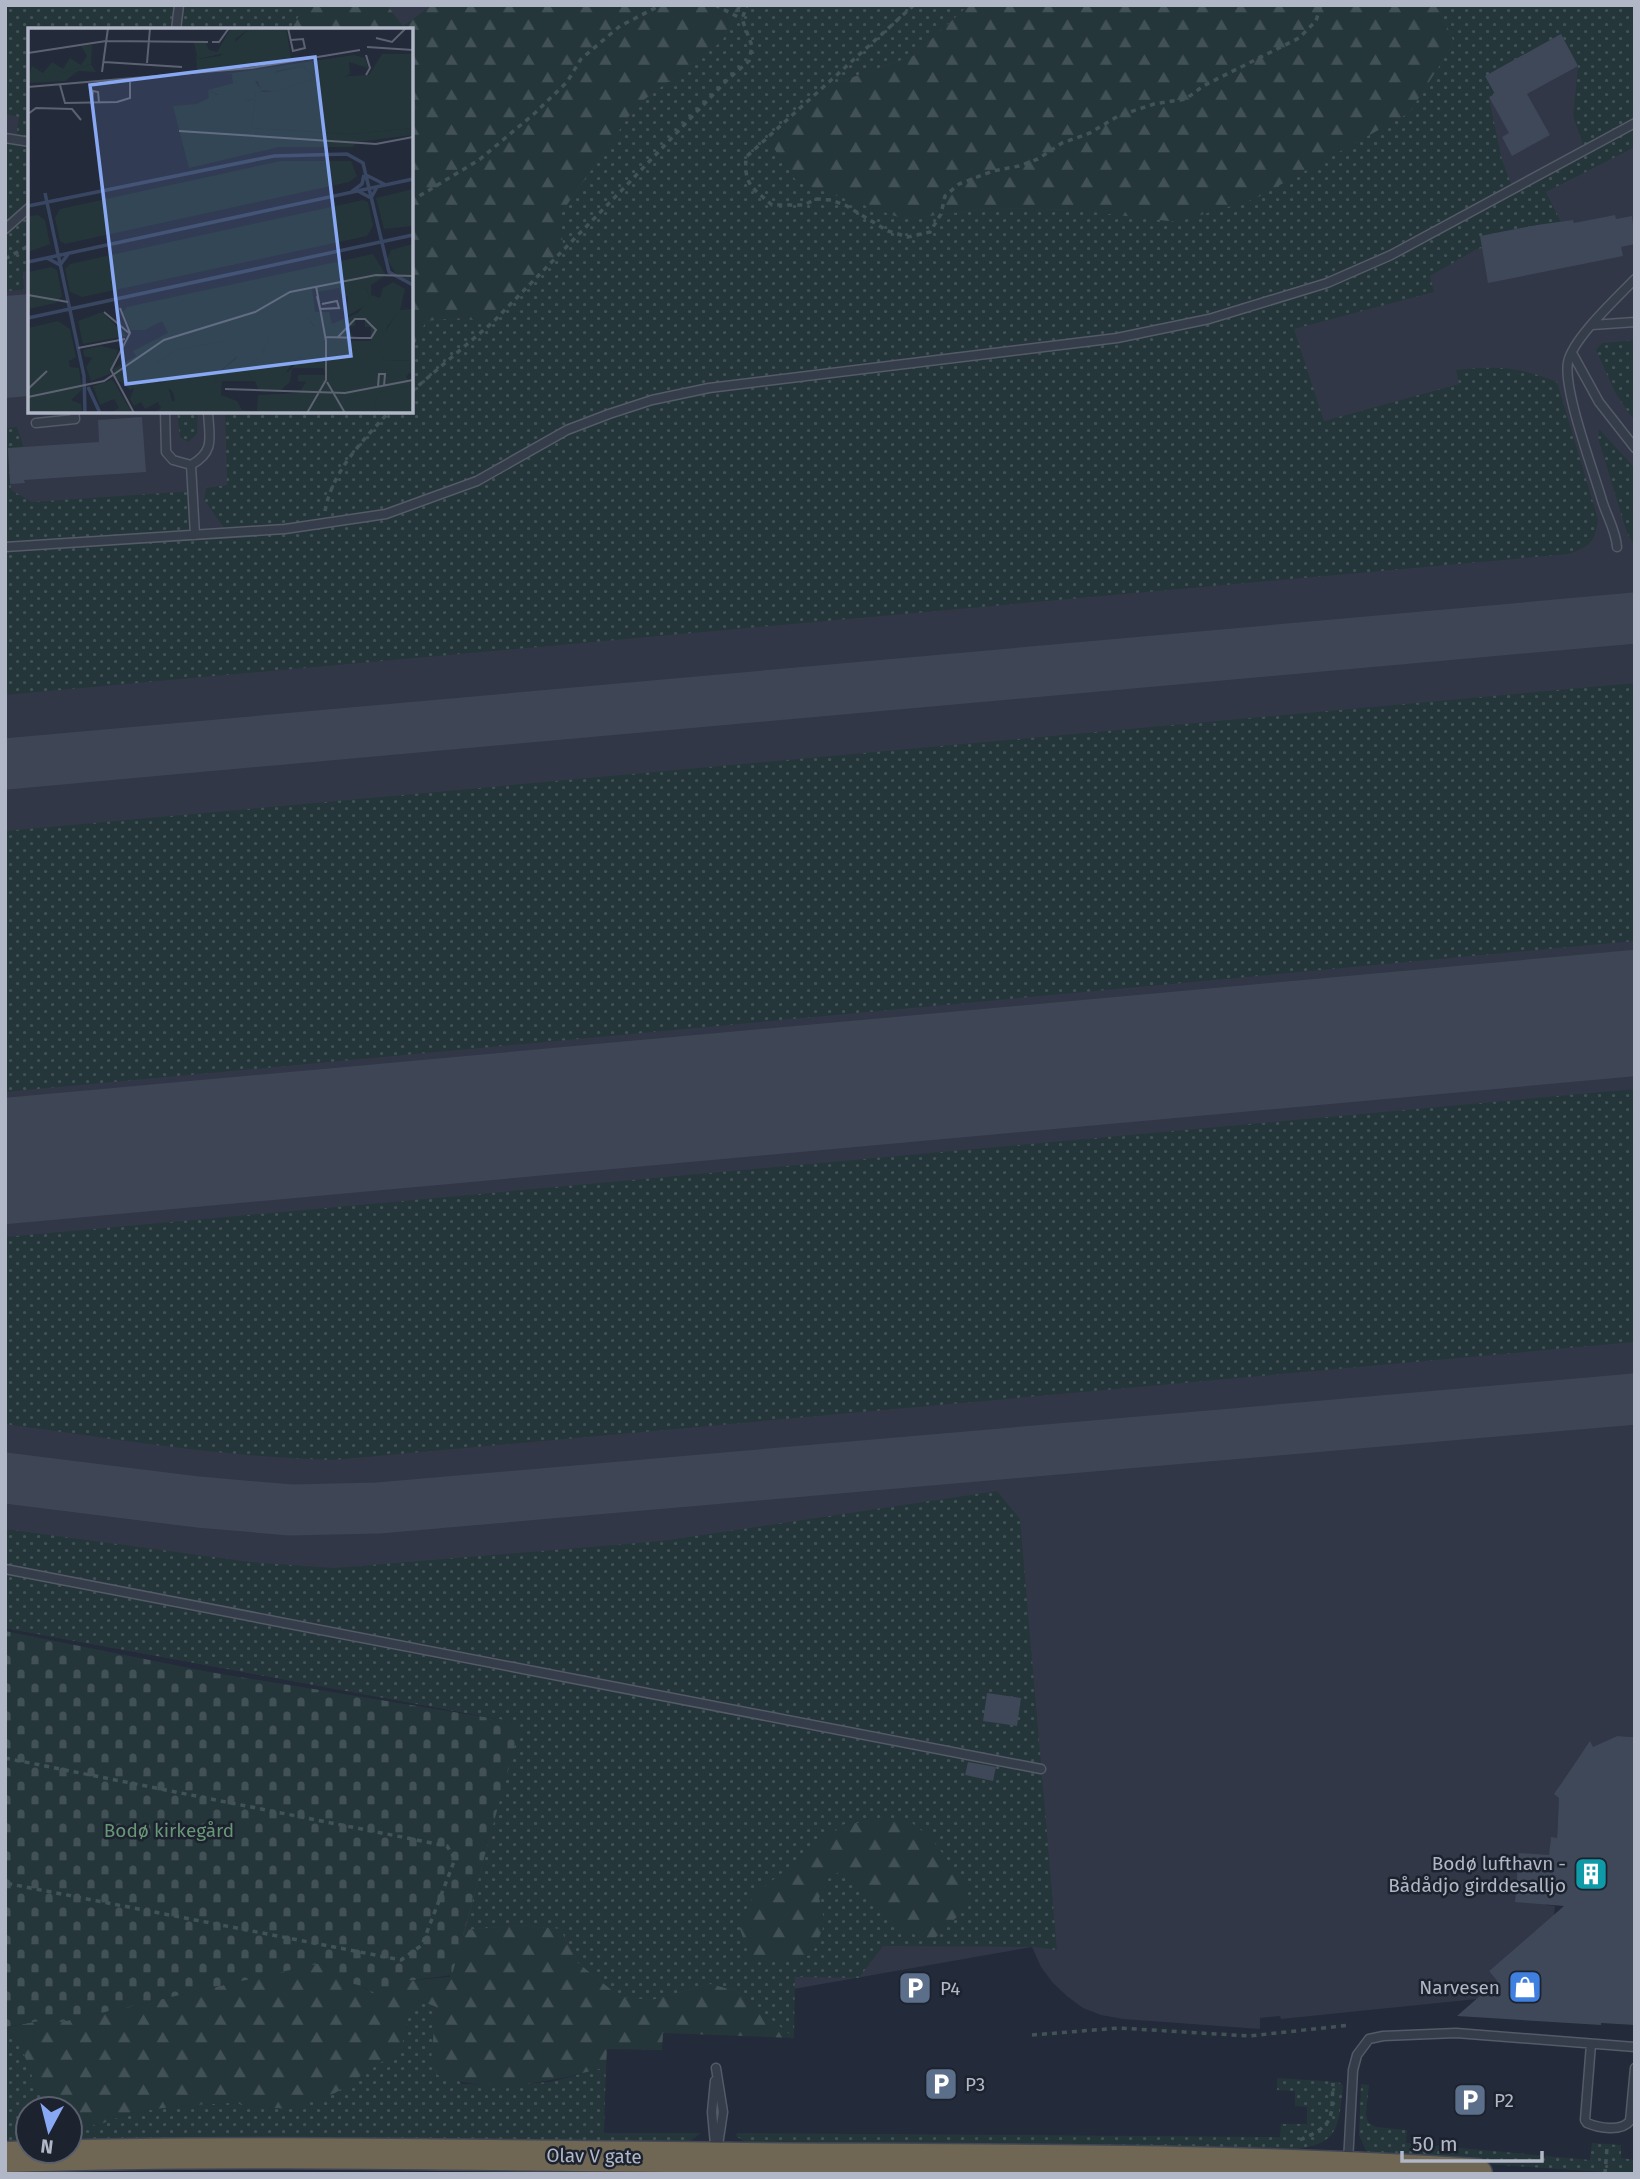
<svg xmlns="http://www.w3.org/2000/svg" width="1640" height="2179" viewBox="0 0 1640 2179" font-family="'Fira Sans',sans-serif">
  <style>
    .airport { fill: #313746; fill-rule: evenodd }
    .grass { fill: url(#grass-dots); fill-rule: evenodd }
    .forest { fill: url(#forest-firs) }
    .cemetery { fill: url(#cemetery-stones) }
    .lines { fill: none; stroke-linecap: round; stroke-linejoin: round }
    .taxiway { stroke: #3e4555; stroke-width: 51 }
    .runway { stroke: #3e4555; stroke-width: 126 }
    .building { fill: #3f4859 }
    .lane-casing { stroke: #545a67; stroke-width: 11 }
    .highway-casing { stroke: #414754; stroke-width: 33 }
    .path { stroke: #425358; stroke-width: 3.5; stroke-dasharray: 5 5; stroke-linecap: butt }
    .lane { stroke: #363d4a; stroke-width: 8 }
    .highway { stroke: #6f6754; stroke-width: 30 }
    .labels { text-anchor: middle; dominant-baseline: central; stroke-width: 5; stroke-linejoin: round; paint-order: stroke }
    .park-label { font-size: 19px; fill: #699677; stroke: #1c222e }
    .poi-label { font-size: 19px; fill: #b1b7c6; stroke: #1c222e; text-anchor: start }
    .street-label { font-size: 19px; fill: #b1b7c6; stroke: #1c222e }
    .inset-river { fill: none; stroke: #394662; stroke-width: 3.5 }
    .inset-road { fill: none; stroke: #5c6271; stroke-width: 2 }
    .view { fill: #89a8f3; fill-opacity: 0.15; stroke: #89a8f3; stroke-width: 3.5 }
    .inset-edge { fill: none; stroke: #b1b7c6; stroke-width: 3.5 }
  </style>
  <defs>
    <pattern id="grass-dots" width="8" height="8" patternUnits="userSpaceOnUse" patternTransform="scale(1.75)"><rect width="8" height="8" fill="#25363a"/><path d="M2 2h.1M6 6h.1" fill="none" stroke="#425155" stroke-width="1.8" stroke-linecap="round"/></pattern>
    <pattern id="forest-firs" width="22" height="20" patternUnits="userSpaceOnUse" patternTransform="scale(1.75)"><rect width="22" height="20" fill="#25363a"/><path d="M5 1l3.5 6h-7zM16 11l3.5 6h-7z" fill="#425155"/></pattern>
    <pattern id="cemetery-stones" width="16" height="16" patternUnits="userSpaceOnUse" patternTransform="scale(1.75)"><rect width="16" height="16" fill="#25363a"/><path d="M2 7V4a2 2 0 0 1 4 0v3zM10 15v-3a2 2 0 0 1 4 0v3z" fill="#425155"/></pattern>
  </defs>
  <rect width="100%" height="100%" fill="#232a39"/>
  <!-- airport -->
  <path class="airport" d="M5,5h1630v1732l-18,-1 -35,17 -22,32 -3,53h-6l-5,67 9,1 -2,20 -15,3 -49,42 8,10 -20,18 -196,20 -1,-3 -20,2v11l-137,-10 -22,-4 -18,-7 -15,-11 -15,-14 -12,-16 -9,-20 -415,73 -167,-43 71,-254 -516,-95zM30,30h381v381h-381z"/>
  <!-- grass -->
  <path class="grass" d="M5,5h300l-14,25h-261v241l-7,1 1,18 -19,1v-153l11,1 3,-22 -14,-3z
    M742,5h227l-56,51 -91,32 82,131 90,-11 81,2 259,-56 75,-41 45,-70 -16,-38h197v142l-89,45 20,40 -89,17 -47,27 4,16 -140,37 30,92 135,-37 -3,-14c43,-4 60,-4 101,12l41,137c-3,24 -8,27 -29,35l-1564,141v-267l12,-1 8,24 -17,2 3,37 21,12 160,-11 3,43 32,-2 -23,-32 2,-12 21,-3 -2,-74h186v-60l15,-30 29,-3 38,3 66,-105 78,-111 85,-64zM1561,34l17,32 -5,50 12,35 -71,40 -12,-31 -13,-62 6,-4 -9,-18z
    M1635,340v82l-19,-28 -20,-44 6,-7z
    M177,411h21l-1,23 -9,8 -8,-5z
    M1599,429l36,39v80l-9,-18 -28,-92z
    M1635,683v258l-1630,151v-261z
    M1635,1089v253l-1302,118c-110,-3 -219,-21 -328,-36v-187z
    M997,1491l23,28 37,431 -24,-3 -150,-1 -24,32 -64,-1 -1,61 -58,-47 -26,-7 -58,16 -32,-3 -42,-34 -18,-34 -40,-4 -55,5 55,-207 -515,-95v-99l246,33 83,6 328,-27z
    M419,2000l17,7 -1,24 26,53 42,1 47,-3 56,-15 -2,66h97l-13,10 -618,3v-37h-42v39l-23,1v-122h3c15,22 23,41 29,67l25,5 10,13 24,14 33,-13 49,-7 51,-3 57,6 122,-77 -2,-22z
    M1277,2078l62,4 4,4c-5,49 -6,58 -57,65l-538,-7 -12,-8 1,-3 543,4 1,-13h26v-17l-12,-1v-15l-18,-1z
    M1361,2084l8,1 -3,29 2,9 8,4 31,3 -1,13 184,17 2,-17 29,2v13l14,2v14l-257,-17 -11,-4 -8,-18z"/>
  <!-- forest -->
  <path class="forest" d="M305,5h82l16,21 29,-21h310l-20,36 -85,64 -78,111 5,34 -71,72 -38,-4 -29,3 -15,30v-239l6,-4 -6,-12v-66h-120z
    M969,5h469l16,38 -45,70 -154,86 -78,23 -102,-12 -81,-2 -90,11 -107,-37 -30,-44 55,-50 91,-32z
    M907,1819l23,18 39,51 -7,24 -30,29 -27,-10 -24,-17 -39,-44 -14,9 -9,19 6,25 -13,32 -44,8 -18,-5 -10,-29 4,-16 11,-19 89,-70z
    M520,1925l40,4 18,34 42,34 32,3 58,-16 26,7 58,47 -131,-5 -1,17 -55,-1 -1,18c-55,15 -114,28 -169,8l-6,-13 5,-55 -17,-7 -13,10 2,22 -11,20 -62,41 -49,16 -57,-6 -51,3 -49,7 -33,13 -24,-14 -10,-13 -25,-5c-6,-26 -14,-45 -29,-67l31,-6 22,1 260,-59 25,19 16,4 4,4h26l14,-9 44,-4 15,-47z"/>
  <!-- cemetery -->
  <path class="cemetery" d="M5,1631l204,41 312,51 -69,252 -46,6 -14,9 -20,3 -10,-7 -16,-4 -25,-19 -260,59 -22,-1 -34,6z"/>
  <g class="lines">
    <!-- taxiway -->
    <path class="taxiway" d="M5,764l1630,-146
      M5,1478l193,24 93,8 87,-2 1257,-109"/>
    <!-- runway -->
    <path class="runway" d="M5,1161l1630,-148"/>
  </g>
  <!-- building -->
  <path class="building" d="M1561,34l17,32 -51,28 23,41 -38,21 -10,-19 7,-4 -20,-36 6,-3 -10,-18z
    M1615,215l1,4 16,-3 3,28 -14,3 2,9 -135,27 -8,-47 57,-11 36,-5 1,3z
    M30,294v102l-25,2v-102z
    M142,417l4,55 -122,8 1,3 -15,1 -2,-36 91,-6 -1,-22z
    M987,1693l34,5 -4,28 -34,-5z
    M1617,1736l18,1v288l-34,-2v2l-144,-9 40,-35 -8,-10 75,-65 -49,-4 4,-49 30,2 2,-18 6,1 2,-40 -5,-4 36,-53 3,6z
    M968,1762l28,5 -3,14 -28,-6z"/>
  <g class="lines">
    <defs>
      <path id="lane" d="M176,30l3,-25
        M5,138l25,4
        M5,229l25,-22
        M1592,325l43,-3
        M1572,353l27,49 36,46
        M165,411l1,41 7,8 18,5
        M36,423l39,-4 -1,-8
        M195,535l-4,-70c25,-14 18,-28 17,-54
        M5,547l280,-18 101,-15 91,-33 90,-51 42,-16 43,-14 57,-12 408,-50 92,-19 118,-36 64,-28 244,-132
        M1617,547c-1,-17 -12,-34 -16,-50 -9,-30 -38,-108 -33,-135 5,-24 49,-64 67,-83
        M5,1569l1036,200
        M1591,2044l-6,76 2,3c12,5 34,9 43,-2l5,-53
        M716,2068l7,44 -6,40
        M715,2081l-3,31 3,33
        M1348,2162l5,-92 4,-15 12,-16 14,-3 73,-3 179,14"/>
      <path id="highway" d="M5,2157c247,-8 493,-1 740,1 244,2 488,0 732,16"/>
    </defs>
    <!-- lane casing -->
    <use href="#lane" class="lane-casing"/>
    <!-- highway casing -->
    <use href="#highway" class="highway-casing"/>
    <!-- path -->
    <path class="path" d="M715,5l27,14
      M914,5l-168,152c-2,29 6,30 26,48h32l12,-6 15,1 14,5 43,26 20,6 22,-5 11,-18 4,-18 14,-12 34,-13 26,-5 19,-7 24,-16 28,-10 28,-17 36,-12 32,-5 17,-13 96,-48 17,-17 5,-16
      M411,201l68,-41 56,-47 32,-31 14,-23 39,-33 41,-21
      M5,259l25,-14
      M411,392l82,-70 128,-131 107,-112 21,-18 3,-15 -10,-27 5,-14
      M325,511c7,-40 39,-72 65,-100
      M5,1758l442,88 8,13 -33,86 -21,15 -396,-77
      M1032,2035l87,-7 130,8 102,-11
      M1300,2140c36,-16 31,-21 33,-57
      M1605,2174l2,-27"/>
    <!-- lane -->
    <use href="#lane" class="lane"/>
    <!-- highway -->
    <use href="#highway" class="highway"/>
  </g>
  <!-- icons -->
  <defs>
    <symbol id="building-square" viewBox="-11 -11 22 22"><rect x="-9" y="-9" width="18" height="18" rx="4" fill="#0f9aa8" stroke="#1c222e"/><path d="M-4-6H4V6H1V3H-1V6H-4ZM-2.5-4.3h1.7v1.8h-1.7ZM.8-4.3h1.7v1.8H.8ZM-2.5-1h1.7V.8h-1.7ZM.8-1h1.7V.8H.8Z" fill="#fff"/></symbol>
    <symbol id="shop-square" viewBox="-11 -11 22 22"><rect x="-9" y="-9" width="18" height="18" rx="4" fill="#3f7fe0" stroke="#1c222e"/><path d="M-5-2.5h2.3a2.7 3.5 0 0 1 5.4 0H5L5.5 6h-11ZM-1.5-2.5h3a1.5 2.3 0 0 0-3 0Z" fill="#fff"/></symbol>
    <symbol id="parking-square" viewBox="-11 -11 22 22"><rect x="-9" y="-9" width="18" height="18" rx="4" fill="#5c6f8a" stroke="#1c222e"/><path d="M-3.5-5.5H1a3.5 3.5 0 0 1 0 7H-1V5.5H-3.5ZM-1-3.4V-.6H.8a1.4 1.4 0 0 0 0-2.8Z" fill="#fff"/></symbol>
  </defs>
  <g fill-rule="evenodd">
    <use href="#building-square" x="1572" y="1855" width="38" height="38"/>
    <use href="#shop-square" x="1506" y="1968" width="38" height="38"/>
    <use href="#parking-square" x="896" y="1969" width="38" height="38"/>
    <use href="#parking-square" x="922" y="2065" width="38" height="38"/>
    <use href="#parking-square" x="1451" y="2081" width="38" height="38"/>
  </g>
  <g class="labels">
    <!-- park labels -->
    <g class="park-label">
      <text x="169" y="1830">Bodø kirkegård</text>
    </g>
    <!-- poi labels -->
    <g class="poi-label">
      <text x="1566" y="1863" text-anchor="end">Bodø lufthavn -<tspan x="1566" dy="22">Bådådjo girddesalljo</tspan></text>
      <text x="1500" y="1987" text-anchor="end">Narvesen</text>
      <text x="940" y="1988">P4</text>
      <text x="965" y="2084">P3</text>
      <text x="1494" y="2100">P2</text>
    </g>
    <!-- street labels -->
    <g class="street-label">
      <text transform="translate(594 2156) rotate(1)">Olav V gate</text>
    </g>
  </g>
  <!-- overview -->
  <g transform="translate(28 28)">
    <rect width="385" height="385" fill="#232a39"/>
    <path d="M222,0h36l5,30 -94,12 -1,-16 2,5 22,-3zM64,17l-1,19 -27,9 -6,-3 -3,7 -27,3 4,-14 11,7 9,-11 11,7 7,-11 11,7 6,-9 -6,-10zM326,27l11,3 3,10 -19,-6 1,12 -10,5 -24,-1 -14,-12 -25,5 -17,18 -2,-8 -25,2 -1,-9 -13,1zM180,62l9,5 16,-2 15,8 7,-2 -4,29 100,6 62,-6v7l-56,7 -4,5h-74l-90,21 -16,-62 24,-2 12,-6zM253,133h70l6,15 -8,6 -284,62 -5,-3 -5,-23 5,-9zM385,161v37l-29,3 -8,-31zM335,172l5,2 5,24 -6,10 -285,61 -12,-5 -5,-23 5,-5zM10,187l7,5 5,24 -22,8v-36zM385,216v38l-16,-6 -10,-17 4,-9zM345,226l13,21 -15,10v10l9,3 3,-10 10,-6 12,7 -5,21 13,-1 -3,6 -13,-1 -10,13 -7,27 4,6 29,1v16l-3,-5 -4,5 7,8 -33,8 -6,10 3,10h-224l8,-5 -3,-6 -13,7 -4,-7 -7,4 -4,-7 4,-11 -4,2 -14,-12 -3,-9 23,-13 -3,-5 35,-18 -6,-12 -17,9h-14l-8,-18 4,-5zM288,258l1,6 22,-4 3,10 24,-9 4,8 -12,16 -26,11 -3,-12h-14l-3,-24zM280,290l6,8 -22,22 5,10 5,-1 -14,15 -36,7 -4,-7 4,-9 10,-10 16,-32zM327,291h10v8h6v14h-24l7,-3 -6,-11 7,-1zM196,313l13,17 -19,15 -7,21 -39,7 -4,-15 -13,-5 1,-17 20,-14zM264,340h31l3,7h-28v6l8,1 -7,11 -41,2 -1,16 -15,-1 -5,-9 -16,-6 1,-14h33l3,8 23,1 9,-8zM23,239l6,3 5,26 -6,7 -28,6v-37zM74,284l24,24 -43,8 -5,-23zM30,293l12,8 6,28 -7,4 1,6 9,1 3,22 -11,10 10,4 1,9h-54v-85zM73,318l17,4 -8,24 -19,7 -5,-14 6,-9 -8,-2 -1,-6zM84,352l2,2 18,31h-23l10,-5 -5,-9 -14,6 -7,-19z" fill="#25363a" fill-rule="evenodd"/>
    <path d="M203,0h19l-15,11 3,11 -40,9 -4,-16h12l3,7 8,2zM63,36l5,8 -18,-1 -13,10 -37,2 1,-5 11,-2 15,1 1,-8 8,4zM274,38l14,12 -42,14 -10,-2 -8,3 -1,6 -13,2 -9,-8 -12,3 -13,-6 45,-12 7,11 10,-15zM188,72v9l-11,11 -9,2 -9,-9 4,-8 14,9 2,-13zM335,256l7,13 -4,8 -19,11 1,-21zM370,284l15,1v48l-29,-1 -4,-5 1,-17zM268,285l12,5 7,11 -22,19 4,10 14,-1 -6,8 -10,-5 -16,22 -14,7 -3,-9 -10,-1 -4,-7 4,-9 10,-10 16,-33zM196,313l20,9 -26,23 -7,21 -35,12 -3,-14 -22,-17 5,-11 20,-14zM385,357v28h-36l-3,-10 6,-11z" fill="#25363a"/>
    <path d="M354,26h31v74l-62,6 -100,-6 5,-36h18l42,-14 53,-3z" fill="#25363a"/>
    <path class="inset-river" d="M338,147l20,10M330,163l13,7 6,-11M17,165l39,183 1,37M322,165l12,-9 2,-9M0,178l246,-50 73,-2 16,9 26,109 24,13M19,230l13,7 9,-12M0,234l385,-83M0,290l385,-83M60,359l12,26"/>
    <path class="inset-road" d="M260,0l5,23 12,-3 -2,-9 -12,1M348,10l16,4 14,-14M184,14h7l10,-14M339,19l46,3M0,25l78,-12 102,1M76,34l78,5M119,35l3,-35M74,44l6,-44M338,47l4,-7 -4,-13M32,57l5,18 52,-1 13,-4v-16M0,59l223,-19 109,-18M64,75l1,-12 5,1 1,10M0,86l8,-6 36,1 9,11M151,103l197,13 37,-7M0,267l40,7M289,268l3,13 19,-1 -2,-7 -15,3M92,280l10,25 -19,37 23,43M76,284l25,21M297,309l35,1h11l5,-8 -11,-11h-10l-17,18M50,320l47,-9M299,354l18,31M350,359l1,-13h6l-1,12M0,361l19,-18M197,361l120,4 68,-13M0,369l76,-16 60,-41 91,-28 35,-20 86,-17 37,1M279,385l19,-33v-39l-10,-55"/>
    <path class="view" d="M287,29l36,299 -225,28 -36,-299z"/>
    <rect width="385" height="385" class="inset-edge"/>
  </g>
  <!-- border -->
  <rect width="1640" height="2179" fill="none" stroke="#b1b7c6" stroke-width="14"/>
  <!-- north arrow -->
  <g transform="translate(49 2130) rotate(187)"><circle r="33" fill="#1c222e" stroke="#585e6b" stroke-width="2"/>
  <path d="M0-5L12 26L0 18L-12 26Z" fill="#89a8f3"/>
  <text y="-10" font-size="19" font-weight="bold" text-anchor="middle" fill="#b1b7c6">N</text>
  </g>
  <!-- scale -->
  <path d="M1402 2151v10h140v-10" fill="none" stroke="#b1b7c6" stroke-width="3.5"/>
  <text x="1412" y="2151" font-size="21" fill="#b1b7c6" stroke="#1c222e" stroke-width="5" paint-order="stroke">50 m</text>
</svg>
